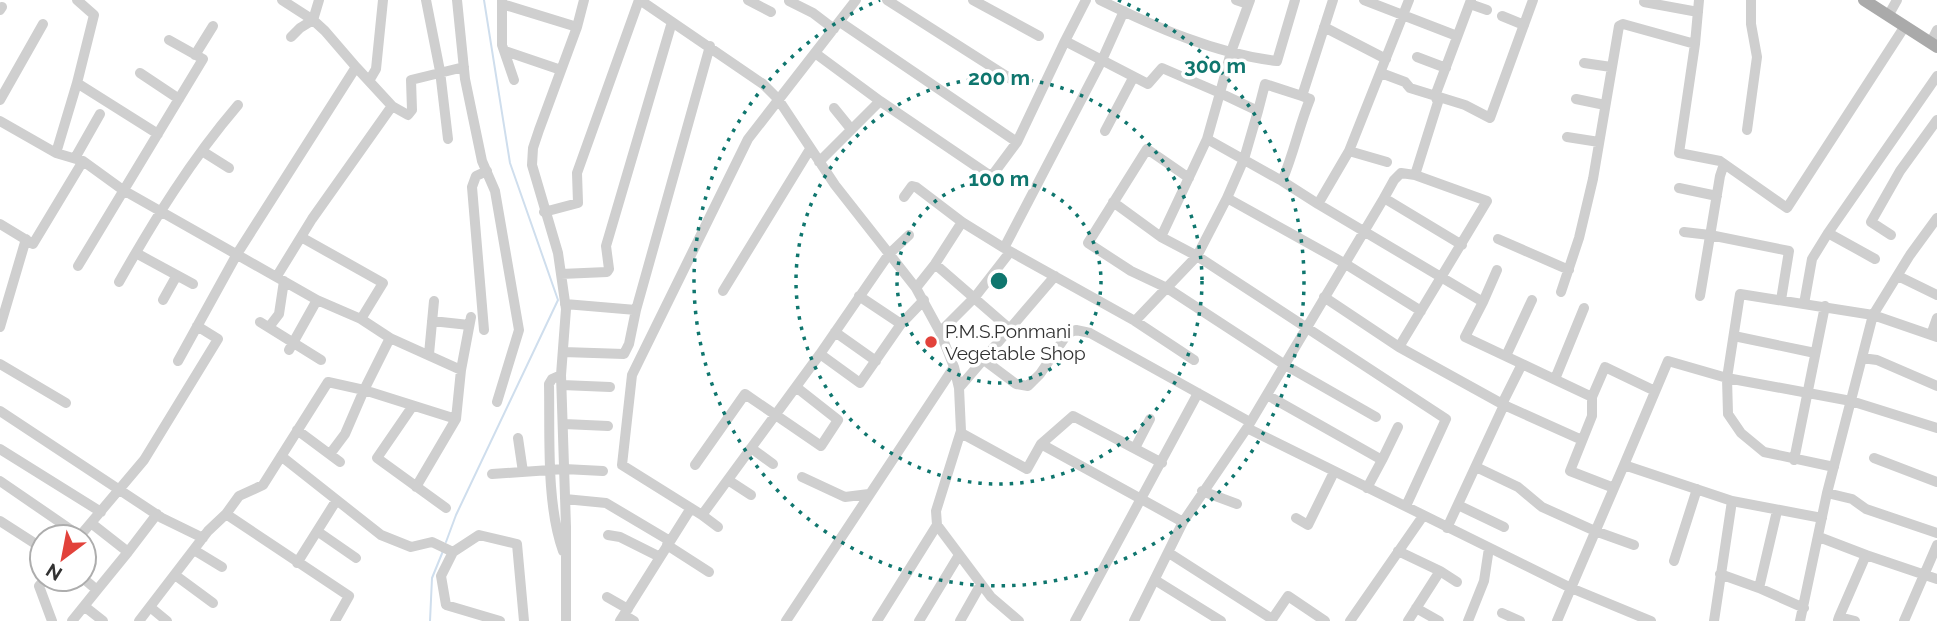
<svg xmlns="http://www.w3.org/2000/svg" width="1937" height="621" viewBox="0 0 1937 621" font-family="Raleway,sans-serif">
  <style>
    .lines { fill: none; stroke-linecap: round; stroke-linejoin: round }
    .stream { stroke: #cfdeed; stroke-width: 2 }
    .minor { stroke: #cfcfcf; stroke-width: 10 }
    .major { stroke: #aaa; stroke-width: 12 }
    .ring { fill: none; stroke: #0f766e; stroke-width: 3.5; stroke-dasharray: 3.5 7 }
    .poi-dot { fill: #e2423b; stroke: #fff; stroke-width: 2.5 }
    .labels { text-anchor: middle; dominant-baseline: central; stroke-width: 7; stroke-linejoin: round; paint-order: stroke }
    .poi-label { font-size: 19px; fill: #323232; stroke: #fff; text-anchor: start }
    .centre { fill: #0f766e; stroke: #fff; stroke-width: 3.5 }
    .ring-label { font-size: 21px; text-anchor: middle; font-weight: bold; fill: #0f766e; stroke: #fff; stroke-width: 7; stroke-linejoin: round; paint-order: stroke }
  </style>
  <rect width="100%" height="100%" fill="#fff"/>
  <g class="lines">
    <!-- stream -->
    <path class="stream" d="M446,542l10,-27 102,-215 -48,-137 -26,-163
      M430,621l2,-43 11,-27"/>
    <!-- minor -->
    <path class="minor" d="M77,0l17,15 -17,68
      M282,0l31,20 -13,8 -9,9
      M426,0l14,71 8,68
      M457,0l8,79 17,82 13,30 24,139 -22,72
      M502,0v45l12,35
      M640,0l123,84 15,15 57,86 81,103 24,44 14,35 5,21 2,43 -25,80 1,14 54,72 28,24
      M748,0l23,12
      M856,0l-108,139 -116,236 -10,90 80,50 118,-161 69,-100 20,-19
      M887,0l127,81
      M973,0l66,36
      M1086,0l-21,41 83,43 14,-16 58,25 11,-41 19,-52
      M1100,0c55,27 116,54 177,61l18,-61
      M1236,0l12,4
      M1364,0l93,36
      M1409,0l-60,151 -31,53 165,98 -18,35 127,60v19l-22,55 44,17 10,-23 108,36
      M1471,0l-36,96 3,6 -23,73 72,26 -88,146 105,58 78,35
      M1699,0l-4,44 -16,109 41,8 67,47 118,-182
      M789,1l24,12 21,16
      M1644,2l54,10
      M502,4l75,23
      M1470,4l17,6
      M0,10l2,-3
      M1124,11l-22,49 -98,188 131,73 62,-65 30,-58 117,65 77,48
      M1502,16l22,9
      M1888,16l9,-16
      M840,22l177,120 48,-101
      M1324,27l62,32
      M1931,42l6,-12
      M505,51l56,19
      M815,53l65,48 109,74 5,-2 23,-31
      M195,55l18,-29
      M1417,57l29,11
      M1584,63l27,4
      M140,73l39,26
      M1381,73l24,9 5,6 55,17 25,13 43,-118
      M369,81l7,-12 7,-69
      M1302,96l-37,-12 -7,27 -38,-18 -13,46 -46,98 36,19 249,163 -40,87
      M1576,99l29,6
      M0,100l43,-76
      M392,106l16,9 4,-5 -1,-30 53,-13
      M834,108l17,21
      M0,121l56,32 27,8 40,29 194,110 44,19 29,19 -26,52 -36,-8 -65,103 -24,11 -13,18 -18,17 -69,90
      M1747,130l10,-73 -6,-33v-24
      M1105,131l28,-53
      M1567,137l32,5
      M1207,139l75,42 36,23
      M202,151l27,17
      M1349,151l38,11
      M56,153l21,-70 81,51
      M75,158l25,-44
      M819,162l61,-61
      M1189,178l-42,-29 -59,94 43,28 36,17 118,77 91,52
      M1282,181c12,-28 17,-55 28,-82l-8,-3 31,-96
      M1679,188l38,8
      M904,197l8,-11 4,1 46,35
      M1227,198l17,-39 14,-48
      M1384,198l10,-18 7,-7 14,2
      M1113,202l48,35
      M544,212l34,-9 -1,-30 62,-173
      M0,224l33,20 50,-83
      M1684,232l26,3 79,16 -8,49
      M1828,233l47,26
      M1891,235l-20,-13 29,-51 37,-51
      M301,237l82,46 -22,36
      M1498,239l71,31
      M1462,245l-78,-47 -137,230 324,160 43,-100
      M136,253l57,31
      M935,264l76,66
      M78,266l125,-207 -34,-19
      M561,274l46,-2 2,-3 -3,-23 66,-224
      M277,276l35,-57 80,-113 -36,-39
      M1898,276l39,19
      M119,282c35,-62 72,-122 119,-177
      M916,288l19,-24 27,-42 42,26
      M723,291l87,-142
      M1561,292l18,-54 14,-59 26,-153 4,-2 72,20
      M859,296l42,28
      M1700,296l20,-120 4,-12
      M1324,297l75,50
      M163,300l14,-25
      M1483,302l14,-32
      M565,304l71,6
      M1804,304l8,-45 16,-26 109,-157
      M432,321l37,4
      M1135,321l59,39
      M260,322l61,38
      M0,327l26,-88
      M269,327l10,-13 5,-33
      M484,330l-12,-143 4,-11 11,-5
      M835,332l41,29
      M940,332l35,-35 35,-45
      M1931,335l6,-17
      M1734,336l81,17
      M1937,337l-64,-22 -133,-21 -13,84 124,23 86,27
      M390,338l71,32 -5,49
      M289,350l28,-50
      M563,352l61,2 5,-10 7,-34 74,-264
      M429,354l5,-53
      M820,354l40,29 41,-59 23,-24
      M1506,356l26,-56
      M1862,358l15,2 60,26
      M984,360l32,24 12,2 12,-12 28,-41 8,-3 14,3 160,89
      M178,361l59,-107 119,-187 -31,-36 -12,-11 6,-20
      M0,364l66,39
      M461,370l10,-53
      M561,375l-9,4 -3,5c1,51 -3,120 14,167
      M1555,379l29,-71
      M562,385l48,2
      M959,388l96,-112
      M1267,395l115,65 -15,28
      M1592,397l13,-30 50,24
      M1502,404l20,-40
      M412,407l-35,51 69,50
      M0,411l162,107 41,20
      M564,424l44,2
      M297,430l43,32
      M961,433l66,36 14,-25 142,78 -49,99
      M518,438l5,34
      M1041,444l32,-28 89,47
      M751,448l22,16
      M1135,448l15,-29
      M0,449l101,63
      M330,454l15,-20 19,-44 92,29 -40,68
      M281,456l100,79 30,12 21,-5 21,10
      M1874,458l63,24
      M1382,460l16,-33
      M1794,460l31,-154
      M695,465l50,-71 76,52 17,-26 -42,-33
      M1624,465l44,-104 59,17 1,36 13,19 23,19 70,15
      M1476,467l42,20 24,20 53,24 39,14
      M492,474l72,-5 39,2
      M802,477l43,20 24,-3
      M728,480l23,15
      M0,481l80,55
      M1202,491l35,13
      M1827,493l25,6 14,10 71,24
      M565,499l41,4 64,38
      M1458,505l46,22
      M226,514l123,82 -14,25
      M702,515l16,12
      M1296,518l12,7 26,-53
      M0,521l42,27
      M1183,522l64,-94
      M1447,528l57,-123
      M317,531l39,27
      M608,535l12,2 40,20
      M79,537l65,-77 74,-121 -21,-13
      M1819,537l47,18
      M667,545l42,27
      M194,550l28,17
      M1398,551l42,20 -32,50
      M128,552l29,-38
      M1169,553l103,66
      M1674,561l23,-72
      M297,563l39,-62
      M1440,571l17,11
      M1720,574l39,14 45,20
      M175,575l38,28
      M45,579l-6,7 13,35
      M84,579l13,11 31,-38 -37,-29
      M1155,580l66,41
      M1759,588l18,-77
      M607,597l21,12
      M84,606l19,15
      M150,607l17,14
      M1416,608l23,13
      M1502,613l18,8
      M624,615l10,6
      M1839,617l27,-62 71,24
      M1838,620l1,-3 16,4
      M72,621l25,-31
      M500,621l-54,-16 -5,-29 12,-24 26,-17 38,9 7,77
      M566,621v-94l-5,-152 5,-66 -8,-56 -26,-88 1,-17 6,-18 38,-103 7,-27
      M620,621l71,-113
      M786,621l168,-254
      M877,621l60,-96
      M919,621l40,-66
      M960,621l21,-37
      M1075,621l123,-228
      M1271,621l17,-25 37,25
      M1350,621l73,-105
      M1468,621l16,-40 5,-33
      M1557,621l14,-33 80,33
      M1714,621l18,-120 90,17
      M1800,621l27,-128 46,-178 37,-60 27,-37
      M1904,621l33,-76"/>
    <!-- major -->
    <path class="major" d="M1864,0l73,47"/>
  </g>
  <!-- distance rings -->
  <g class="ring">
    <circle cx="999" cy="281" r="102"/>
    <circle cx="999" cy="281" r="203"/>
    <path d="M1118 0A305 305 0 1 1 880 0"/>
  </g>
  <!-- markers -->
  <circle class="poi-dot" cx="931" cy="342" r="7"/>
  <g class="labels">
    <!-- poi labels -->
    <g class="poi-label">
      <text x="945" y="331">P.M.S.Ponmani<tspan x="945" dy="22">Vegetable Shop</tspan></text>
    </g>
  </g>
  <circle cx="999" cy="281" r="10" class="centre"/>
  <g class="ring-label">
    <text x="1215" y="73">300 m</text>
    <text x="999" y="85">200 m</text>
    <text x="999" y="186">100 m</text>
  </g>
  <!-- north arrow -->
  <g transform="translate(63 558) rotate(212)"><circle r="33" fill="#ffffff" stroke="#adadad" stroke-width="2"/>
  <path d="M0-5L12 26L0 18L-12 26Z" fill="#e2423b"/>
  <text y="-10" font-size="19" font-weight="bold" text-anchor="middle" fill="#323232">N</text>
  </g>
</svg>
